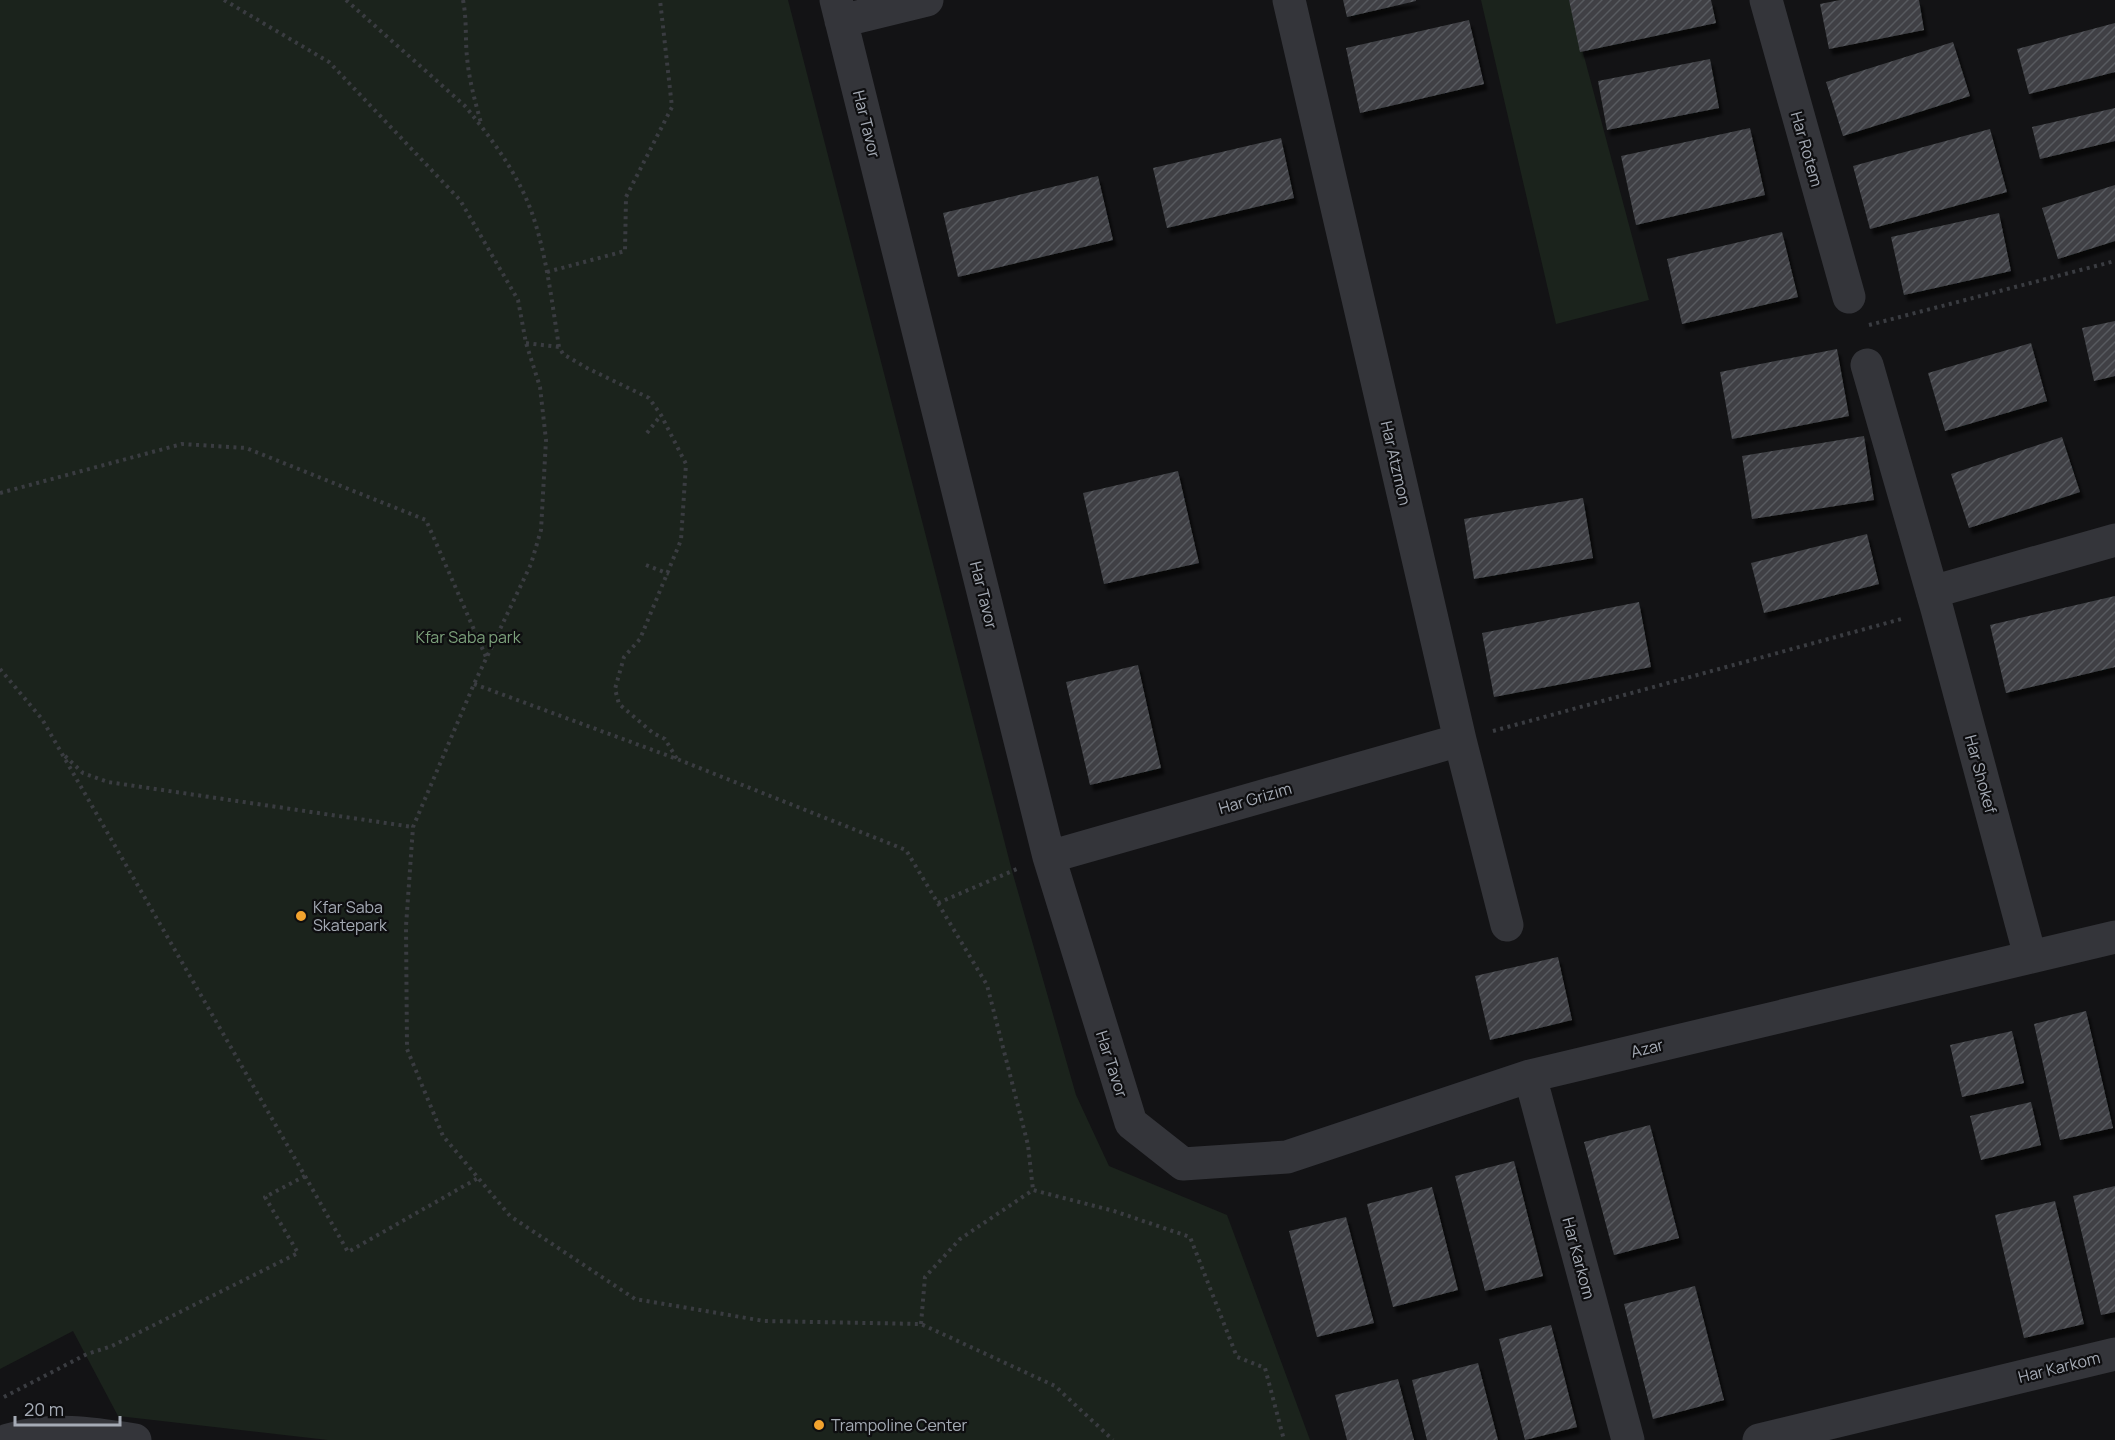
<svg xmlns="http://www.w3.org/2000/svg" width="2115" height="1440" viewBox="0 0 2115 1440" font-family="Manrope,sans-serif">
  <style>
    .park { fill: #1b231c }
    .building { fill: url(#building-hatch); filter: url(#shadow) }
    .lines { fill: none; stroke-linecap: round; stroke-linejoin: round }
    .path { stroke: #3a3c41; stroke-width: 4; stroke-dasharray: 3 4.5; stroke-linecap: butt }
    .minor { stroke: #34353a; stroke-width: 33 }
    .poi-dot { fill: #f2a32e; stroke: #0e0e10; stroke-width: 2 }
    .labels { text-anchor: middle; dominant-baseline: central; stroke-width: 4.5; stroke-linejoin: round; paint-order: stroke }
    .street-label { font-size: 16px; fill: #a5abb5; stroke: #0e0e10 }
    .park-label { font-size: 16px; fill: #7ca17b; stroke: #0e0e10 }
    .poi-label { font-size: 16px; fill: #a5abb5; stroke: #0e0e10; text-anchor: start }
  </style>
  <defs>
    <pattern id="building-hatch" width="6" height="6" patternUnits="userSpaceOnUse" patternTransform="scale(1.5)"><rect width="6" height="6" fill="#3f4145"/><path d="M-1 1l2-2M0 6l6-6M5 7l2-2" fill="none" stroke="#585a5e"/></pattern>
    <filter id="shadow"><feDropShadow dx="3.5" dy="6" stdDeviation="1.5" flood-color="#0009"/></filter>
  </defs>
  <rect width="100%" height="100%" fill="#131315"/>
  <!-- park -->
  <path class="park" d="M0,0h788l224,871 64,224 33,71 118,49 83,225h-982l-210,-24 -45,-85 -73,38z
    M1481,0h88l80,300 -93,24z"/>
  <!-- building -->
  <path class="building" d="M1343,0h73v1l-69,16z
    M1569,0h142l5,23 -136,29z
    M1840,0h79l5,30 -95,19 -9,-45z
    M1469,20l15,64 -124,29 -14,-65z
    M2115,23v49l-86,22 -12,-45z
    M1953,42l17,54 -127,40 -17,-54z
    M1710,59l9,49 -112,22 -9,-49z
    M2115,108v33l-75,18 -8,-32z
    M1750,128l15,67 -129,30 -15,-69z
    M1990,129l17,63 -137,37 -17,-63z
    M1281,138l13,60 -127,30 -14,-60z
    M1098,176l15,64 -155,37 -15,-64z
    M2115,185v56l-57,18 -16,-51z
    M1999,213l12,58 -107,24 -13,-58z
    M1782,232l16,65 -116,27 -15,-65z
    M2115,321v55l-21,5 -12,-53z
    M2031,343l16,58 -102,30 -17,-58z
    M1837,349l12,67 -117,23 -12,-67z
    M1864,436l10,64 -122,19 -10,-63z
    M2062,437l18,55 -111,36 -18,-54z
    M1178,471l21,92 -95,21 -21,-91z
    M1583,498l10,60 -119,21 -10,-60z
    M1867,534l12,50 -115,29 -13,-50z
    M2115,596v71l-109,26 -16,-68z
    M1639,602l12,65 -157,30 -12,-64z
    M1138,665l23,103 -71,17 -24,-103z
    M1558,957l14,63 -82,20 -15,-64z
    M2086,1011l27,117 -53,12 -26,-116z
    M2012,1031l12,52 -62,14 -12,-52z
    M2031,1102l10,43 -60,15 -11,-44z
    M1650,1125l29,113 -65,17 -30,-113z
    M1514,1161l29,115 -58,15 -30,-115z
    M2115,1186v126l-14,3 -28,-119z
    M1432,1187l26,103 -65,17 -26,-103z
    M2055,1201l29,123 -60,14 -29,-123z
    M1346,1217l28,106 -57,14 -28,-106z
    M1695,1286l29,114 -71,19 -29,-115z
    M1551,1325l26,102 -52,13 -26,-101z
    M1478,1363l20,77h-71l-15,-60z
    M1398,1379l16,61h-67l-12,-45z"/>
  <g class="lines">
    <!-- path -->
    <path class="path" d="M224,0l105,62 131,138 58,100 8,43 14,44 6,53 -5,90 -10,34 -57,120 -61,143 -7,99 1,123 36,87 67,80 125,83 129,22 157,3 134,62 58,54
      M346,0l119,106c27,33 54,69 68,110 14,42 19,87 26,131l4,7 24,14 62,30 12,17 25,49 -5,76 -41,99 -16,18 -9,32 4,15 34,29 12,6 12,20
      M463,0c4,20 2,38 4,57 2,23 8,44 14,66
      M547,272l78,-21 1,-54 46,-90 -12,-107
      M1869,325l246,-64
      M526,343l33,4
      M647,433l14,-18
      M0,493l182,-49 64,4 180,72 60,137
      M646,565l23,9
      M0,669l42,50 263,457 -40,21 33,56 -186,93 -25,8 -87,45
      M474,684l203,75 229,91 81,135 41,160 5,45
      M1493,731l412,-113
      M65,756l18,17 25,9 305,45
      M938,903l79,-34
      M305,1176l43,76 130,-74
      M921,1324l4,-47 35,-38 73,-49 81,21 76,26 47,120 28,11 19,72"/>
    <!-- minor -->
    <path class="minor" d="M836,0l213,857 82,266 52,41 104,-7 243,-81 585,-139
      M1289,0l171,740 47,185
      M1766,0l83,297
      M841,21l86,-21
      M1867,365l70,244 93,347
      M1932,592l183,-52
      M1049,857l411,-117
      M1530,1076l98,364
      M8,1440c43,-13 83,-7 127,0
      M1759,1440l356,-86"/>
  </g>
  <!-- markers -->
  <g class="poi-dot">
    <circle cx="301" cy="916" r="6"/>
    <circle cx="819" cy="1425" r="6"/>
  </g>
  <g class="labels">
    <!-- street labels -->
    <g class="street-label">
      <text transform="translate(867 124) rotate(76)">Har Tavor</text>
      <text transform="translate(1807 149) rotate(74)">Har Rotem</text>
      <text transform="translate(1396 463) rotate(77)">Har Atzmon</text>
      <text transform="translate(984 595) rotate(76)">Har Tavor</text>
      <text transform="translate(1981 774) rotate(75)">Har Shokef</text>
      <text transform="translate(1255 798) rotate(-16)">Har Grizim</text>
      <text transform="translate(1647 1048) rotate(-14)">Azar</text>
      <text transform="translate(1112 1064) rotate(72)">Har Tavor</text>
      <text transform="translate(1579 1258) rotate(75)">Har Karkom</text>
      <text transform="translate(2059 1367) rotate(-14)">Har Karkom</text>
    </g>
    <!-- park labels -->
    <g class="park-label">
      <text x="468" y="637">Kfar Saba park</text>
    </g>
    <!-- poi labels -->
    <g class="poi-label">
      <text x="313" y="907">Kfar Saba<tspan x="313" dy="18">Skatepark</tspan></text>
      <text x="831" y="1425">Trampoline Center</text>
    </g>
  </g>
  <!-- scale -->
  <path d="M15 1416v9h105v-9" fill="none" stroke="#a5abb5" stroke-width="3"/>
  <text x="24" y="1416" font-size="18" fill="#a5abb5" stroke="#0e0e10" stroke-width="4.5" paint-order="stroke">20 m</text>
</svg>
